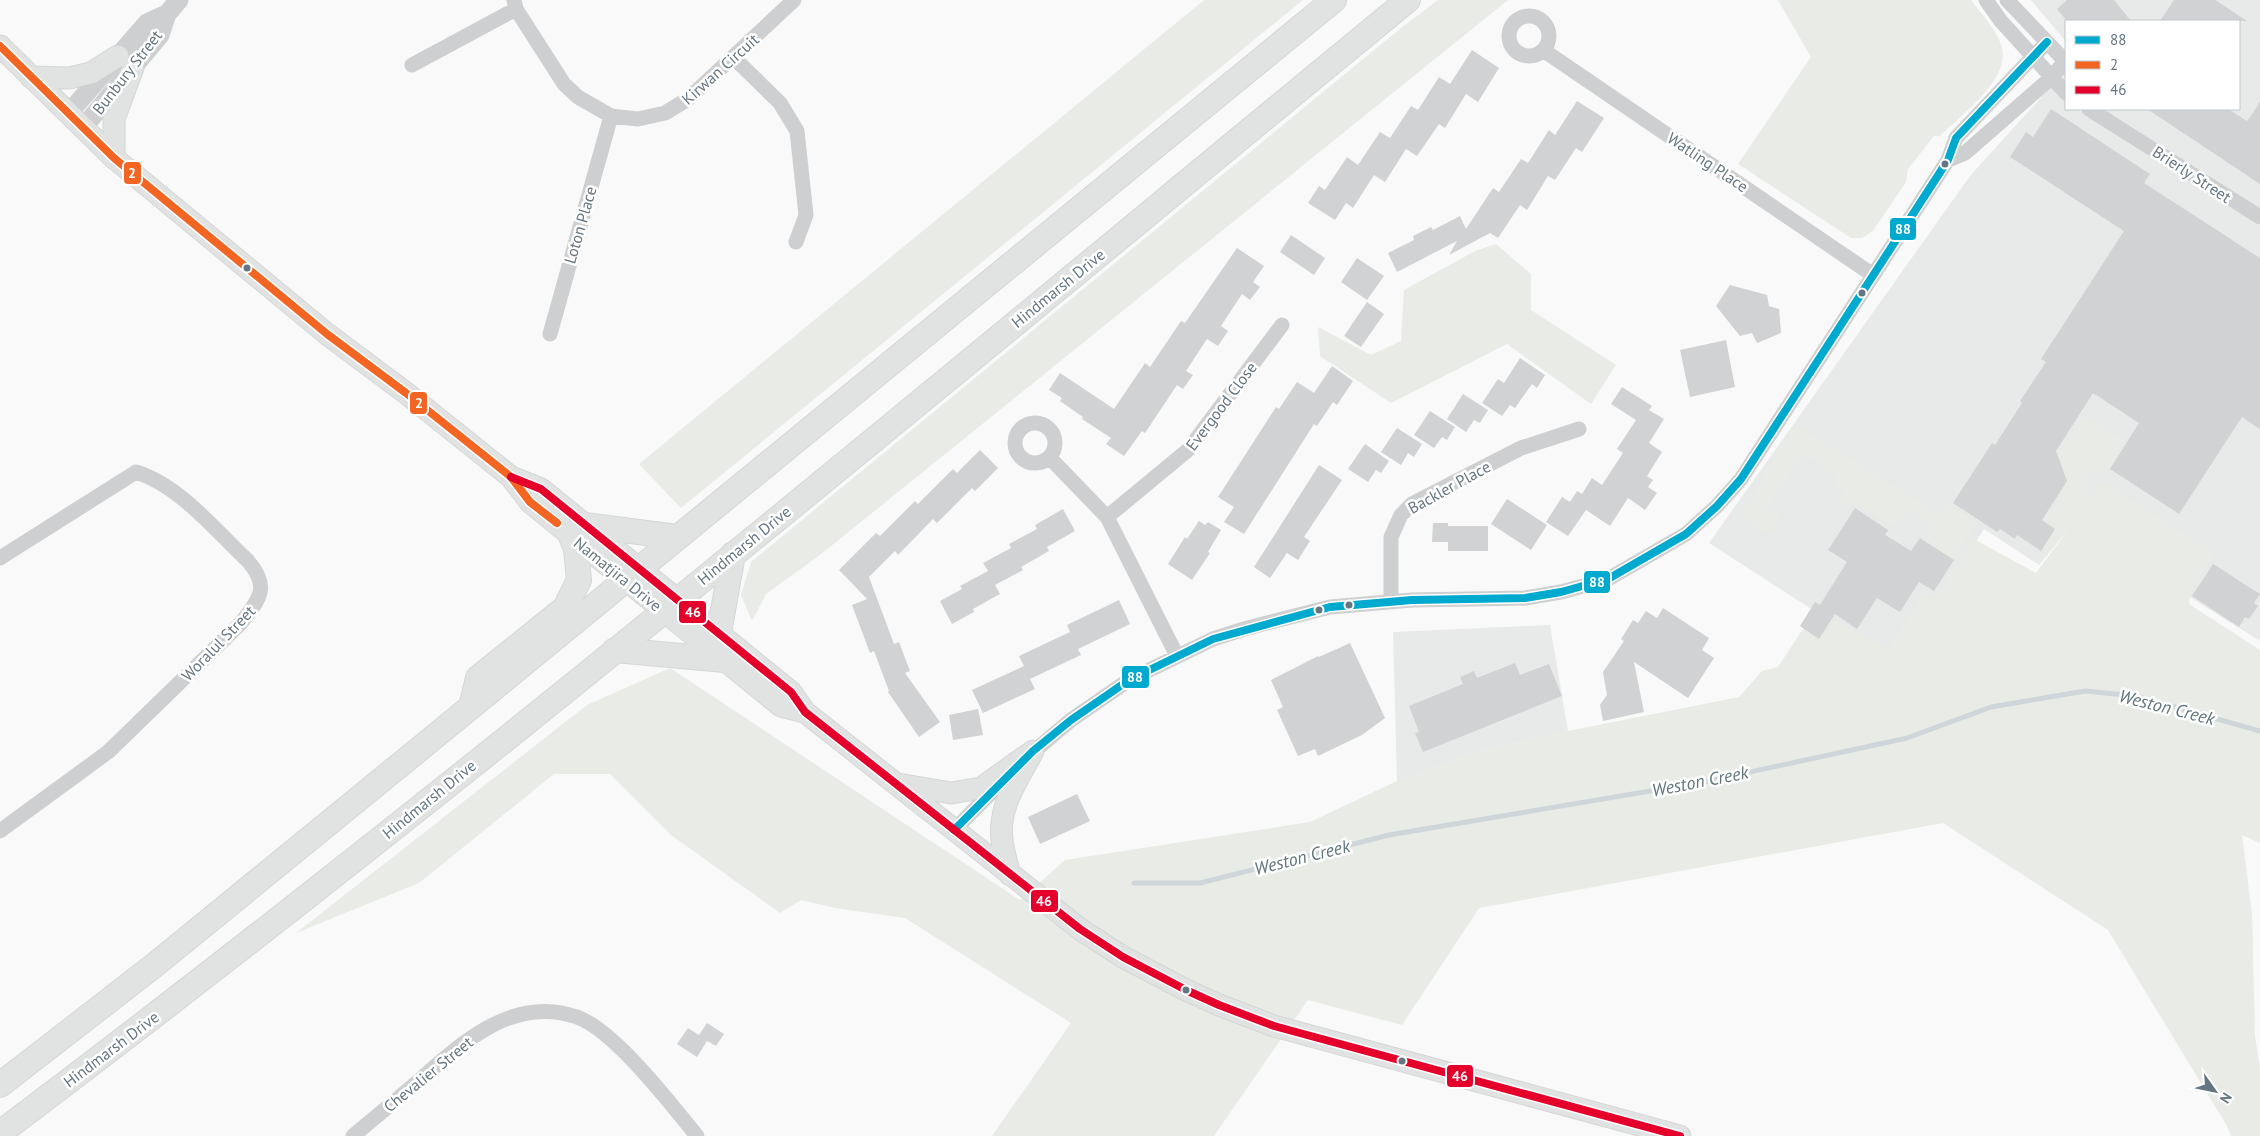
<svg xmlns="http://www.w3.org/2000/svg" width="2260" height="1136" viewBox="0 0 2260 1136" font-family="'PT Sans',sans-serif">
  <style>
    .built { fill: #e8e9e9 }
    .green { fill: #e8ebe6 }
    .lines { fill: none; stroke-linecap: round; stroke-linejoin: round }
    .stream { stroke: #ced6d9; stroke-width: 5 }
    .building { fill: #d0d2d3 }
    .secondary-casing { stroke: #d5d6d7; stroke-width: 23 }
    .primary-casing { stroke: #d5d6d7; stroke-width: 26 }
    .minor { stroke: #cecfd0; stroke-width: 15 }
    .tertiary { stroke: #cecfd0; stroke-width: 19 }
    .secondary { stroke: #e1e2e2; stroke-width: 21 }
    .primary { stroke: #e1e2e2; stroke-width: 24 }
    .bus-1-casing { stroke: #fff; stroke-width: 11 }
    .bus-2-casing { stroke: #fff; stroke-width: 11 }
    .bus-3-casing { stroke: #fff; stroke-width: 11 }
    .bus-1 { stroke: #00a9ce; stroke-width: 8 }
    .bus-2 { stroke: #f26522; stroke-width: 8 }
    .bus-3 { stroke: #e4002b; stroke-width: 8 }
    .bus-dot { fill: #657683; stroke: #fff; stroke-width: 2 }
    .labels { text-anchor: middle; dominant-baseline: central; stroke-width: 5; stroke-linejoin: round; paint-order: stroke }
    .street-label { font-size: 16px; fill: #657683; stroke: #fff }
    .water-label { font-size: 18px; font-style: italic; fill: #60757c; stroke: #fff }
    .line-badge { stroke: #fff; stroke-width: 2 }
    .badge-label { font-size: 14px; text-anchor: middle; font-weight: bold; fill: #fff }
  </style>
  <rect width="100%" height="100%" fill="#f9f9f9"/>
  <!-- built -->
  <path class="built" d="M2031,0h229v641l-192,-120 -29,44 -55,-36 -87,135 -188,-121 261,-367 96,-106v39h173v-88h-173v21z
    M1550,625l18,106 -90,21 -81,29 -4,-149z"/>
  <!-- green -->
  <path class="green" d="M1204,0h99l-622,508 -42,-44z
    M1438,0h70l-688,555 -54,39 -14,27 -11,-26 10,-33 650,-534z
    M1778,0h193c10,14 27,31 31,48 8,32 -42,68 -62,88h-6l-26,33 -2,13 -33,49 -11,7h-11l-113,-74 73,-107z
    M1496,244l35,30v36l85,55 -25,39 -84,-60 -116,59 -71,-47 -2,-29 53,28 30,-14 3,-51 71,-39z
    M2083,415l43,27 -23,34 -11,-7 -6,14 6,13 10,-15 112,72 -23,40 -2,11 71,46v193l-18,-8 10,79 3,122 5,32v68h-29l-4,-10 -119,-196 -165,-107 -464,85 -77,117 -94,-25 -94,136h-222l79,-113 -166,-105 -70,-10 -34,-8 -21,13 -109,-78 -61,-61h-56l-135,109 -123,50 291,-228 83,-37 350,232 45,-40 245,-38 87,-41 81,-29 90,-21 171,-34 23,-26 16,-4 38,-58 72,39 36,-56 11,7 37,-61 64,35 32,-43 -29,35 -5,-4 21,-30 -13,-8 20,-28 -6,-4v-34z
    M1796,425l144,89 10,-15 5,3 -3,4 26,17 -26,36 -27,-17c8,-15 1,-24 -11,-32l-13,5 -9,12 -41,-25 -5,7 -8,-6 7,-11 -13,-7 5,-9 -34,-22 -35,53 14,9 -11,17h-6l-23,-17 24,-46z"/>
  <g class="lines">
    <!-- stream -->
    <path class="stream" d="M1134,883h66l189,-48 315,-53 203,-44 84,-31 94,-16 51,5 124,35"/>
  </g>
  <!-- building -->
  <path class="building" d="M2067,0h47l17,21h-64l-10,-12z
    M2174,0h41l32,21h-87z
    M1472,50l27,18 -21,34 -12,-8 -21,34 -6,-4 -22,32 -11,-7 -21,33 -11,-7 -21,33 -7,-5 -11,17 -27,-17 11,-17 6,4 22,-33 11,8 22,-33 10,6 21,-32 7,4 21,-33 11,7z
    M1577,101l27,17 -22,34 -6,-4 -21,32 -7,-4 -21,34 -7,-5 -22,33 -8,-5 -41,22 8,-14 -60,31 -9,-19 26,-13 -1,-4 18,-9 2,3 27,-14 6,13 27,-41 6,4 22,-33 7,4 21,-33 6,5z
    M2260,102v82l-113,-75h81l19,12z
    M2051,109l99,65 -6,9 116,75v171l-18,-12 -63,97 -69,-45 29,-46 -46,-30 -37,58 11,30 -25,39 13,9 -14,22 -24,-16 -2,4 -15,-10 -3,3 -44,-29 39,-60 3,2 27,-42 -2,-2 26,-39 -5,-3 83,-128 -114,-74 16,-25 7,5z
    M1291,235l34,23 -11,17 -34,-23z
    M1237,248l27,18 -11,16 7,5 -10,13 -8,-6 -21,32 7,5 -10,15 -11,-7 -21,32 7,4 -10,14 -6,-4 -32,48 -3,-2 -18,25 -18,-12 5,-6 -29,-19 1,-2 -23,-16 2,-3 -13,-8 11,-17 54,36 31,-46 5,4 31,-46 4,2z
    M1357,258l27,18 -17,24 -26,-18z
    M1730,285l37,10 2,11 10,3 2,24 -24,10 -5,-10 -12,3 -24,-30z
    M1367,302l17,12 -23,33 -17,-11z
    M1726,340l9,47 -45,10 -10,-47z
    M1520,358l25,17 -8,13 -5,-4 -17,24 -5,-3 -8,11 -20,-13 16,-24 6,4z
    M1332,366l21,15 -16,24 -4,-3 -16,24 -3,-2 -70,110 -20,-12 10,-15 -16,-10 58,-90 3,2 18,-27 17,11z
    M1622,387l30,19 -3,4 15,9 -15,24 13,9 -15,24 6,4 -5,7 9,6 -12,17 -17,-12 -18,28 -24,-16 -18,26 -22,-14 16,-25 8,5 7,-11 5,3 10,-16 10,7 21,-32 -6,-4 19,-29 -25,-16z
    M1463,394l25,16 -8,13 -6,-3 -8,12 -19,-13z
    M1430,411l25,16 -8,13 -5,-3 -8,11 -20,-13z
    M1397,428l25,16 -8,13 -6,-4 -7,12 -20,-13z
    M1365,444l24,17 -8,12 -5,-3 -8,12 -20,-13z
    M980,450l18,18 -23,23 -3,-3 -35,35 -4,-4 -35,36 -3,-4 -26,26 25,67 5,-2 11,29 -5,2 35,49 -21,15 -31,-45 1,-1 -15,-40 -4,2 -18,-48 15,-6 -28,-29 37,-37 4,3 35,-35 3,3 35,-35 4,4z
    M1319,465l23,15 -38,57 6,4 -12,19 -11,-7 -17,25 -16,-11z
    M1507,499l40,26 -16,25 -40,-26z
    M1855,508l33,22 -3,5 26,16 9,-13 34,22 -20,31 -15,-9 -19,30 -23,-14 -20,31 -22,-15 -16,25 -19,-13 15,-24 5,3 27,-43 -19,-12z
    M1063,509l12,22 -28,16 2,4 -28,16 2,3 -28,15 5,9 -27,15 1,3 -22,12 -12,-23 22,-12 -2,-3 28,-15 -5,-8 28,-15 -2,-4 28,-15 -2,-4z
    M1199,521l6,4 3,-3 13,8 -13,22 2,1 -18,27 -24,-16 17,-27 2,2z
    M1433,523h15v3h40v25h-40v-9h-16z
    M2213,564l47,30 -6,9 4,3 -9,13 -4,-2 -6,10 -47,-31z
    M1119,600l11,24 -52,25 3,6 -51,24 5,10 -52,24 -11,-23 52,-24 -5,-10 51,-24 -3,-7z
    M1663,608l46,30 -7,12 12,8 -26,40 -54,-36 10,50 -41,9 -3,-16 7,-10 -4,-23 21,-31 -3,-2 12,-19 5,3 8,-12 11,7z
    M1350,643l35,75 -23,17 -44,21 -3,-7 -17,7 -21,-46 6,-3 -12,-27 47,-24 1,1z
    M1515,663l5,12 29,-11 13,32 -139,56 -8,-19 4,-1 -10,-26 54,-22 -3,-7 14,-6 3,7z
    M978,709l5,26 -30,5 -4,-25z
    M1077,794l13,27 -50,23 -12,-27z
    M707,1023l17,11 -8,12 -9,-5 -10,16 -20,-13 11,-16 11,7z"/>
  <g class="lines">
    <defs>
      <path id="secondary" d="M0,46l114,112 213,176 79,59 105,84 19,25 251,204 24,6
        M31,77l38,1 22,-5 27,-17
        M114,158v-39l19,-51
        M511,477l30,12 250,203 14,20 275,217 43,28 65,34 31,14 55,21 406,110
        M898,784l53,9 30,-5 52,-37
        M1010,875c-3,-12 -7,-24 -8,-35 -4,-32 14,-58 29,-85"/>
      <path id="primary" d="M585,525l92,12
        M719,633l14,-79
        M615,650l110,10
        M471,707l7,-29 87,-70 14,-28 -3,-31 -6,-15
        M0,1085l156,-121 261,-213 917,-751
        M0,1133c481,-362 943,-751 1408,-1133"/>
    </defs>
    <!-- secondary casing -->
    <use href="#secondary" class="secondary-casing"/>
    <!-- primary casing -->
    <use href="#primary" class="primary-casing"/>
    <!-- minor -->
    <path class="minor" d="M514,0l2,9 48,75 14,13 33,19 27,3 27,-6 23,-14 106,-99
      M1986,0l14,20 66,73
      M2007,0l59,62
      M1509 36a20 20 0 1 1 40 0a20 20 0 1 1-40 0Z
      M1543,50l330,225
      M734,58l46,45 17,28 9,84 -10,27
      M412,65l104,-56
      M2089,109l171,108
      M1948,160l17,-7 87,-76 13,-16
      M550,334l61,-218
      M1015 443a20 20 0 1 1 40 0a20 20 0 1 1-40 0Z
      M1049,457l58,60 70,139
      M1107,517l81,-67 94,-125
      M0,558l136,-86c43,13 80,59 112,89 23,27 11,38 -7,62l-133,129 -108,79
      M1391,601v-64l10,-22 11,-11 109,-56 58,-19
      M1026,758l45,-38 58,-40 84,-41 31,-10 86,-22 82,-7 113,-2 36,-6 47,-13 78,-45 31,-28 24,-27 207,-319 8,-22 91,-96
      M954,830l49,-49
      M353,1136c20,-17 41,-34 61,-51 44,-39 98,-91 163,-68 37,13 94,87 120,119"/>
    <!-- tertiary -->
    <path class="tertiary" d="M68,114l79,-91 20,-9
      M83,128l77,-93 7,-21 12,-14"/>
    <!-- secondary -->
    <use href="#secondary" class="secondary"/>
    <!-- primary -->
    <use href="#primary" class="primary"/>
    <defs>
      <path id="bus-1" d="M954,830l79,-79 38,-31 58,-40 84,-41 117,-32 82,-7 113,-2 36,-6 47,-13 78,-45 31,-28 24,-27 207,-319 8,-22 91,-96"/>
      <path id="bus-2" d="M0,46l114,112 213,176 79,59 105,84 19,25 27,21"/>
      <path id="bus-3" d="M511,477l30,12 250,203 14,20 275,217 43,28 65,34 31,14 55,21 406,110"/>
    </defs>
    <!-- bus-1 casing -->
    <use href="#bus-1" class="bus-1-casing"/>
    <!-- bus-2 casing -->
    <use href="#bus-2" class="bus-2-casing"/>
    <!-- bus-3 casing -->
    <use href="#bus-3" class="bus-3-casing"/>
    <!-- bus-1 -->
    <use href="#bus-1" class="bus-1"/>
    <!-- bus-2 -->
    <use href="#bus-2" class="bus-2"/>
    <!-- bus-3 -->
    <use href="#bus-3" class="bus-3"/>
  </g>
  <!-- markers -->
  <g class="bus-dot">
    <circle cx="1945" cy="164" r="4.5"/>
    <circle cx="247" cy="268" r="4.5"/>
    <circle cx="1862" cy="293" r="4.5"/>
    <circle cx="1349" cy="605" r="4.5"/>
    <circle cx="1319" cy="610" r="4.5"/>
    <circle cx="1186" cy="990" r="4.5"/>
    <circle cx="1402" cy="1061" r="4.5"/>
  </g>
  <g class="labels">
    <!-- street labels -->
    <g class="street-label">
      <text transform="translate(720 69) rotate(-42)">Kirwan Circuit</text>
      <text transform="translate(127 72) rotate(-52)">Bunbury Street</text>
      <text transform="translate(1708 162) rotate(34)">Watling Place</text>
      <text transform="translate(2192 174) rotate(33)">Brierly Street</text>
      <text transform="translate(580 225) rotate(-74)">Loton Place</text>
      <text transform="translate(1058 288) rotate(-39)">Hindmarsh Drive</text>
      <text transform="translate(1221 406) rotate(-53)">Evergood Close</text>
      <text transform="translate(1449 487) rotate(-29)">Backler Place</text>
      <text transform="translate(744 545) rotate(-39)">Hindmarsh Drive</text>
      <text transform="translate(618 574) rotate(39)">Namatjira Drive</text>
      <text transform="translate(218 643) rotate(-46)">Woralul Street</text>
      <text transform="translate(429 799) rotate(-39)">Hindmarsh Drive</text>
      <text transform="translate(111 1049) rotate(-37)">Hindmarsh Drive</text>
      <text transform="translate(428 1074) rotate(-39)">Chevalier Street</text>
    </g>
    <!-- water labels -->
    <g class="water-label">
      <text transform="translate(2167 707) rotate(14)">Weston Creek</text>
      <text transform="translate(1700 781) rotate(-11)">Weston Creek</text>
      <text transform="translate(1302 857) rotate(-14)">Weston Creek</text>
    </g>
  </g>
  <g class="line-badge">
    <rect x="123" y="161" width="19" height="24" rx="5" fill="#f26522"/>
    <rect x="1889" y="217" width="28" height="24" rx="5" fill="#00a9ce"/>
    <rect x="409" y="391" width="19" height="24" rx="5" fill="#f26522"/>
    <rect x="1583" y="570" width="28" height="24" rx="5" fill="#00a9ce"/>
    <rect x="678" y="600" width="29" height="24" rx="5" fill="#e4002b"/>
    <rect x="1121" y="665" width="29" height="24" rx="5" fill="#00a9ce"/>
    <rect x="1030" y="889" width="29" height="24" rx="5" fill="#e4002b"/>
    <rect x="1446" y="1064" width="28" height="24" rx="5" fill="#e4002b"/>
  </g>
  <g class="badge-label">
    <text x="132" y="178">2</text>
    <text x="1903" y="234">88</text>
    <text x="419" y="408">2</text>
    <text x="1597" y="587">88</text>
    <text x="693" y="617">46</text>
    <text x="1135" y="682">88</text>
    <text x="1044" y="906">46</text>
    <text x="1460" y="1081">46</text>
  </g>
  <!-- legend -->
  <rect x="2065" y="20" width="175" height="90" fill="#ffffff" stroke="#c1c8cd"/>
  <rect x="2075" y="36" width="25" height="8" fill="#00a9ce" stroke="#c1c8cd"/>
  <text x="2110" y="45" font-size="15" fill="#657683">88</text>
  <rect x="2075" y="61" width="25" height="8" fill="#f26522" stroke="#c1c8cd"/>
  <text x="2110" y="70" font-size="15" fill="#657683">2</text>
  <rect x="2075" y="86" width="25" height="8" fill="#e4002b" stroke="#c1c8cd"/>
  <text x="2110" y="95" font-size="15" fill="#657683">46</text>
  <!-- north arrow -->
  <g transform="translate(2215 1091) rotate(123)" stroke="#ffffff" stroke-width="4" paint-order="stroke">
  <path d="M0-4L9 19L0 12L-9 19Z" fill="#657683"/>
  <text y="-8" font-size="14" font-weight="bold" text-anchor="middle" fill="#657683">N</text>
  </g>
</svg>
